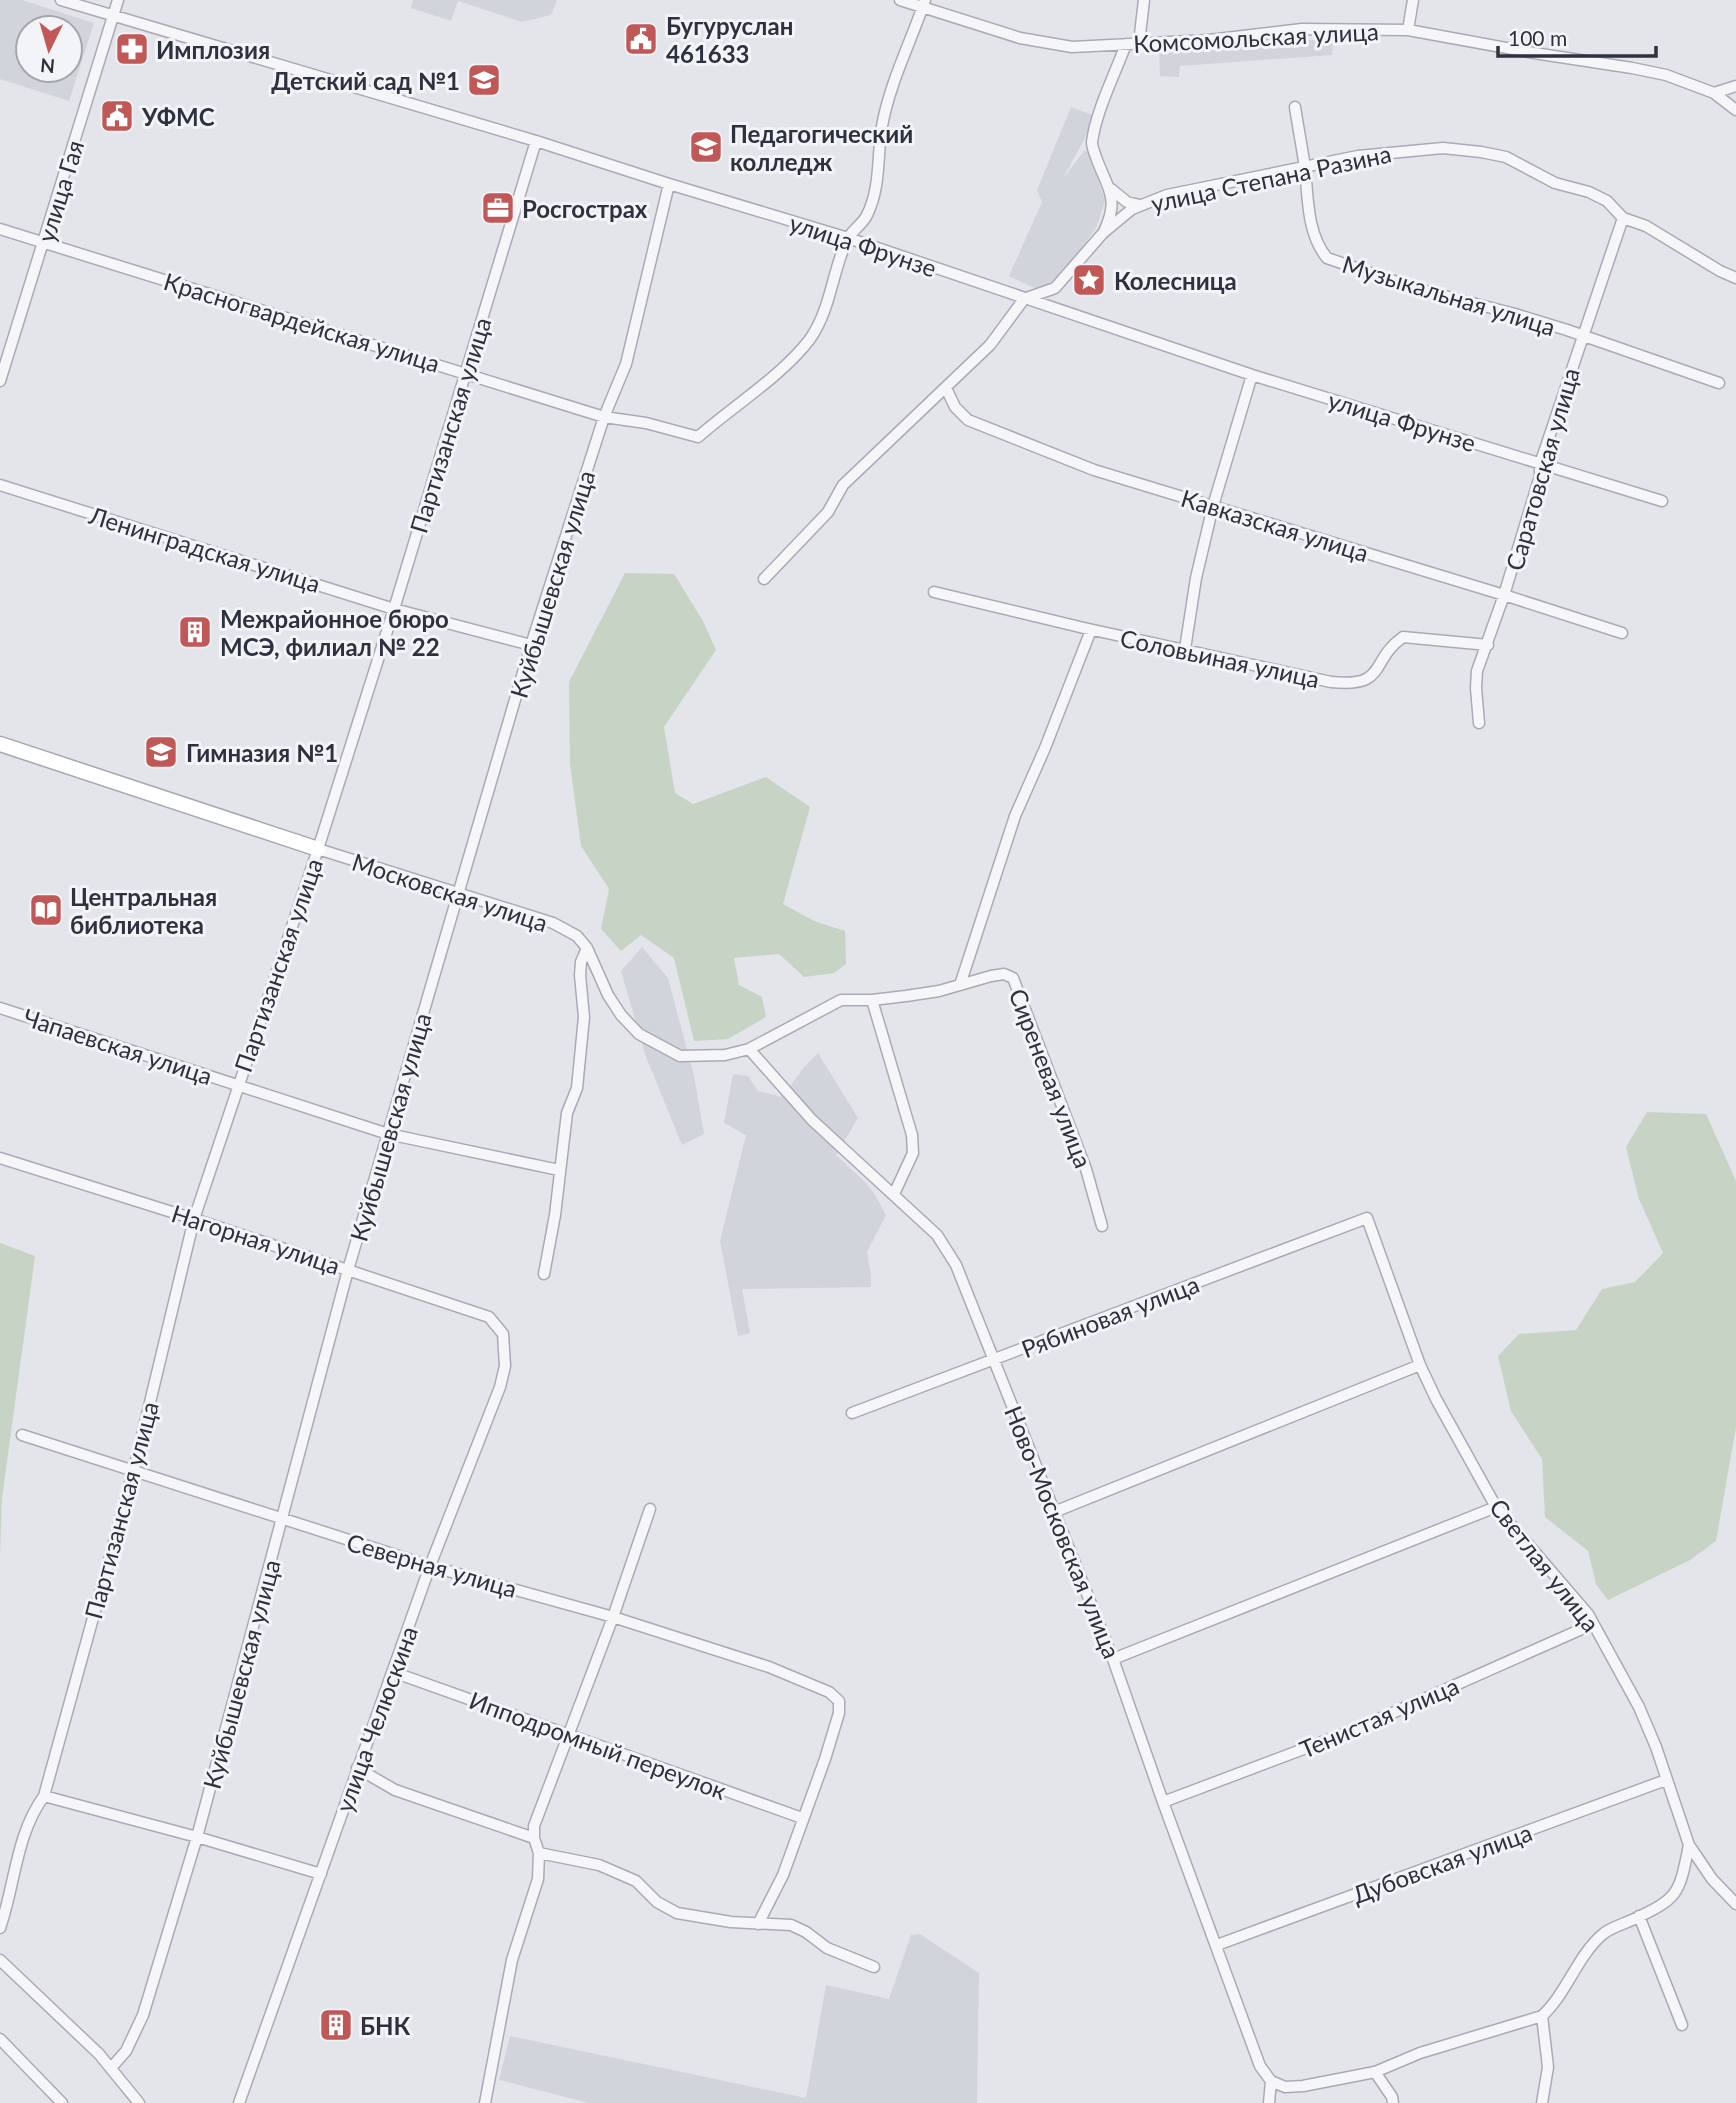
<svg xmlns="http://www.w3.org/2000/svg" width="1736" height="2103" viewBox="0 0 1736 2103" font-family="Lato,sans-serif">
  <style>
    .built { fill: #d2d4db; fill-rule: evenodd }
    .green { fill: #c7d3c5 }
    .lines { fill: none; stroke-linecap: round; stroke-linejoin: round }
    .minor-casing { stroke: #a9abb4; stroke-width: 13 }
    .major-casing { stroke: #a4a8b4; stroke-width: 17 }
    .minor { stroke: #f6f6f8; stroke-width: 10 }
    .major { stroke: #fff; stroke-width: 14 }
    .labels { text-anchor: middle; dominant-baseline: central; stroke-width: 6; stroke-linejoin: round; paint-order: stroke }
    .poi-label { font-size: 24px; font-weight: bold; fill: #2d3140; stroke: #f3f4f7; text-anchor: start }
    .street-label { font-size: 24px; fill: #2d3140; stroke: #f3f4f7 }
  </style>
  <rect width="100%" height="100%" fill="#e3e5ea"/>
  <!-- built -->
  <path class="built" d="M0,0h22l72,23 -25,78 -69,-22zM28,28h42v42h-42z
    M413,0h144l-6,15 -29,7 -64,-21 -7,20 -40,-13z
    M1279,40h54l-1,15 -152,11 -1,11 -19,-1 -1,-30z
    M1071,107l22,8 -8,23 -23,42 22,-29 5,-1 16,51 -9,27 -40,55 -17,7 -30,-14 33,-74 -5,-12z
    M642,947l26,31 26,98 10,58 -22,11 -36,-88 -25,-86z
    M818,1053l40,65 -22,37 28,26 10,12 12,22 -19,37 4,23v12l-129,2 8,44 -12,3 -18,-95 26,-106 -22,-12 9,-49 15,2 10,15 24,6 22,-30z
    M920,1934l59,39 -2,130h-388l-90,-23 11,-44 296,62 20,-113 63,14 22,-64z"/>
  <!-- green -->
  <path class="green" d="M625,573l49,1 29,47 13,29 -52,77 11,66 18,11 73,-27 44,30 -27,97 31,17 31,10 1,33 -12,9 -30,4 -25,-23 -45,4 5,27 23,12 4,20 -38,22 -34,2 -20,-83 -33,-23 -20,16 -20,-22 8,-40 -28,-43 -11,-82 -1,-82z
    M1647,1112l59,2 30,67v246l-20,114 -26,19 -82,40 -12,-16 -8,-33 -43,-34 -3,-58 -31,-48 -13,-55 21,-22 57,-4 26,-41 33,-7 28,-29 -24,-54 -13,-52z
    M0,1243l35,13 -33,242 -2,58z"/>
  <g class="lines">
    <defs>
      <path id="minor" d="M61,0l475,141 133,43 179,54 404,137 410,126
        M900,0l120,38 52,9 137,-7 93,-11 106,1 126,23 98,15 34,7 48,18 22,-7
        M1408,30l5,-30
        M1139,43l5,-43
        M1714,93l22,17
        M1295,107c3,20 7,40 10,61 3,30 2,66 22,90l87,30 101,26 52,16 152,53
        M1111,189l16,13 13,3
        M0,229l604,188 42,6 52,14c35,-31 84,-61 112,-98 21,-30 22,-67 37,-99 5,-10 16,-16 20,-25 14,-28 10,-60 15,-89 8,-44 29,-84 43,-126
        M1105,229c15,-32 1,-43 -9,-72 -2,-5 -4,-10 -4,-15 4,-31 23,-68 34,-98
        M0,381l118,-381
        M946,388l9,19 13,13 126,50 410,125 118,38
        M0,485l394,124 137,36
        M764,579l64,-67 15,-27 147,-140 34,-46 31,-11 48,-55 29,-24 35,-14 191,-39 85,-8 38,4 25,5 49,26 34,9 18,9 16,17 23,8 74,45 16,7
        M934,592l150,36 247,54c57,6 38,-21 72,-45l85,8
        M1185,649l11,-71 17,-72 39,-131
        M1479,723l-3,-35 1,-17 27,-76 36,-119v-12l83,-246
        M318,849l235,74 24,13 10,12 21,47 13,20 18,19 41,22 45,-1 24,-6 92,-49h31l34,-4 33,-5 52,-15 13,-2 9,4 73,191 16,57
        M960,985l55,-169 30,-68 46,-118
        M872,1000l40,135 1,18 -19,41
        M0,1008l388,126 171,36
        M749,1049l63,71 125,115 19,30 157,394 50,143 97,264 11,15
        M0,1158l194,61 295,98 14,17 2,32 -5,21 -70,179 -191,537
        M544,1274l11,-59 12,-102 10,-25 7,-71 -4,-42 1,-13 6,-14
        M852,1413l515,-195 53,147 16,34 60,108 92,107 51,93 17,40 33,98 23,34 24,25
        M22,1435l408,131 183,51 156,50 60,25 10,9v12l-14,46 -42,116 -25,49
        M1054,1512l366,-147
        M1113,1659l383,-152
        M393,1672l409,146
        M357,1768l38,22 139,48
        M44,1796l153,41 124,37
        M1163,1802l191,-72 239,-106
        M539,1853l60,12 37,16 21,21 20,11 54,9 60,3 15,7 21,16 47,19
        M1639,1916l43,109
        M0,1928c15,-43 16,-94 44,-132l90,-327 60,-250 124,-370 76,-240 142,-468
        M1217,1945l449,-165
        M0,1960l99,94 40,49
        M0,2039l62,64
        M111,2068l15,-17 17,-36 54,-178 151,-567 183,-625 73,-228 22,-53 43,-180
        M1375,2072l17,25 1,6
        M1271,2081l14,6 18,-1 72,-14 45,-19 122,-37c25,-23 35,-60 61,-82 7,-6 20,-10 29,-14 47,-22 47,-25 57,-75
        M485,2103l27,-143 26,-81 1,-26 -5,-15v-12l79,-209 37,-108
        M1269,2103l2,-22
        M1542,2103l6,-36 -6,-51"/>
      <path id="major" d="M0,744l318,105"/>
    </defs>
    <!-- minor casing -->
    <use href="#minor" class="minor-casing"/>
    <!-- major casing -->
    <use href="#major" class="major-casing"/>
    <!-- minor -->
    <use href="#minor" class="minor"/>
    <!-- major -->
    <use href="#major" class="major"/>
  </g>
  <!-- icons -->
  <defs>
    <symbol id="civic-square" viewBox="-11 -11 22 22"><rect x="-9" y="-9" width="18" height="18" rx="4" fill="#c05857" stroke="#f3f4f7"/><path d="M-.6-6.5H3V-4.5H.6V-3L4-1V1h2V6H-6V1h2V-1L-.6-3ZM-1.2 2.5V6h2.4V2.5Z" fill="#fff"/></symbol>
    <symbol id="pharmacy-square" viewBox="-11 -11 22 22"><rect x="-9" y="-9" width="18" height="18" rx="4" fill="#c05857" stroke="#f3f4f7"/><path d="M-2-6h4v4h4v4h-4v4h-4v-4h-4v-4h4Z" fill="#fff"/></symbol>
    <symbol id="school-square" viewBox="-11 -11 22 22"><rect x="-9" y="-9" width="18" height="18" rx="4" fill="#c05857" stroke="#f3f4f7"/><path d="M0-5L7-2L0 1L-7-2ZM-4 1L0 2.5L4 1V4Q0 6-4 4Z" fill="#fff"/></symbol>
    <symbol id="university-square" viewBox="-11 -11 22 22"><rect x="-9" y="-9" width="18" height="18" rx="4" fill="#c05857" stroke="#f3f4f7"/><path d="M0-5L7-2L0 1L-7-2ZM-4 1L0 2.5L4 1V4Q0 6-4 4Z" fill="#fff"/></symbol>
    <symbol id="office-square" viewBox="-11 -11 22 22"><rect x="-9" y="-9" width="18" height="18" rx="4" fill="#c05857" stroke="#f3f4f7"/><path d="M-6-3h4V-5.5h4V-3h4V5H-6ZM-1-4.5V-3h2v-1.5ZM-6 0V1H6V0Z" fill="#fff"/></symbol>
    <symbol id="sight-square" viewBox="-11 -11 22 22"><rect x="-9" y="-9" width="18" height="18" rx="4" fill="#c05857" stroke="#f3f4f7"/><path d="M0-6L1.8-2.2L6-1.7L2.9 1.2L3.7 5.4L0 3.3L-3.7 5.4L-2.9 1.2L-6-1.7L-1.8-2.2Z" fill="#fff"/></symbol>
    <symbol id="building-square" viewBox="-11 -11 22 22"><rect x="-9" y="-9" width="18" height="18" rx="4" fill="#c05857" stroke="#f3f4f7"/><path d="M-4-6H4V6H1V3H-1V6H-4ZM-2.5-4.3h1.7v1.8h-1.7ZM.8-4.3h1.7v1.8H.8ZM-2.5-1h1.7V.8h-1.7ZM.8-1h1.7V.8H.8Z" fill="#fff"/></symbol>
    <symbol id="library-square" viewBox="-11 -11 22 22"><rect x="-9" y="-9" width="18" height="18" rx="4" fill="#c05857" stroke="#f3f4f7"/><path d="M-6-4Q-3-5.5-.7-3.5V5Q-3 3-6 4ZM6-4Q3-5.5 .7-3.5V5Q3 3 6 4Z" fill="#fff"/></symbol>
  </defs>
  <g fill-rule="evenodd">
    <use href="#civic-square" x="622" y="20" width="38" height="38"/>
    <use href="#pharmacy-square" x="113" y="30" width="38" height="38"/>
    <use href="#school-square" x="465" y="61" width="38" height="38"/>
    <use href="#civic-square" x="98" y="97" width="38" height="38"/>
    <use href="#university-square" x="687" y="128" width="38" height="38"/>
    <use href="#office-square" x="479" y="189" width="38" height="38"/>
    <use href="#sight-square" x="1070" y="261" width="38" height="38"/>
    <use href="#building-square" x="176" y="613" width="38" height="38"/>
    <use href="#school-square" x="142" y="733" width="38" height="38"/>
    <use href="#library-square" x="27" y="891" width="38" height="38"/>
    <use href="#building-square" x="317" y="2006" width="38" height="38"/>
  </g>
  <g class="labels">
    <!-- poi labels -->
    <g class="poi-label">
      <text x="666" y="25">Бугуруслан<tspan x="666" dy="28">461633</tspan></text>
      <text x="156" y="49">Имплозия</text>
      <text x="460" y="80" text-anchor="end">Детский сад №1</text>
      <text x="142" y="116">УФМС</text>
      <text x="730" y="133">Педагогический<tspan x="730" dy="28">колледж</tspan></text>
      <text x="522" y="208">Росгострах</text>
      <text x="1114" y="280">Колесница</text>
      <text x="220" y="618">Межрайонное бюро<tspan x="220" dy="28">МСЭ, филиал № 22</tspan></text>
      <text x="186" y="752">Гимназия №1</text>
      <text x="70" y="896">Центральная<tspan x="70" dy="28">библиотека</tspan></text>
      <text x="360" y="2025">БНК</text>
    </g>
    <!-- street labels -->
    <g class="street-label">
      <text transform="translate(1256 37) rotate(-3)">Комсомольская улица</text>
      <text transform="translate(1271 178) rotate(-12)">улица Степана Разина</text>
      <text transform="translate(60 191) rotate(-73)">улица Гая</text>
      <text transform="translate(863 245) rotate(18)">улица Фрунзе</text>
      <text transform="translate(1449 295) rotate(17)">Музыкальная улица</text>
      <text transform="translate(302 322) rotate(17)">Красногвардейская улица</text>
      <text transform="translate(1402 421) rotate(17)">улица Фрунзе</text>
      <text transform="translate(450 425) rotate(-73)">Партизанская улица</text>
      <text transform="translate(1542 469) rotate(-74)">Саратовская улица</text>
      <text transform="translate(1275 525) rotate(17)">Кавказская улица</text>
      <text transform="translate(205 549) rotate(17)">Ленинградская улица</text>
      <text transform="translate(552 584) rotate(-73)">Куйбышевская улица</text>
      <text transform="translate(1220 658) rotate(12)">Соловьиная улица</text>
      <text transform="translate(450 892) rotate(18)">Московская улица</text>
      <text transform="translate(278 965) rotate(-71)">Партизанская улица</text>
      <text transform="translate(118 1046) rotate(18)">Чапаевская улица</text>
      <text transform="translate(1051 1078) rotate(69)">Сиреневая улица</text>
      <text transform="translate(390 1127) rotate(-74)">Куйбышевская улица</text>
      <text transform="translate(256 1239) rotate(18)">Нагорная улица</text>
      <text transform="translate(1110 1316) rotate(-21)">Рябиновая улица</text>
      <text transform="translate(121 1510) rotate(-75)">Партизанская улица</text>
      <text transform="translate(1063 1532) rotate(68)">Ново-Московская улица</text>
      <text transform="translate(432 1565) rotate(16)">Северная улица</text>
      <text transform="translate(1545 1565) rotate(52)">Светлая улица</text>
      <text transform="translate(241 1674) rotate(-75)">Куйбышевская улица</text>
      <text transform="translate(1379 1717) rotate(-23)">Тенистая улица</text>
      <text transform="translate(376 1719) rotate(-70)">улица Челюскина</text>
      <text transform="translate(598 1745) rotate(20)">Ипподромный переулок</text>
      <text transform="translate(1442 1863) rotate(-20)">Дубовская улица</text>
    </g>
  </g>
  <!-- north arrow -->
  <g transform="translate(49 49) rotate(185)"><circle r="33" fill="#f3f4f7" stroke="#a4a6ae" stroke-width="2"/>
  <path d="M0-5L12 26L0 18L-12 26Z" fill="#c05857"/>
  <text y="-10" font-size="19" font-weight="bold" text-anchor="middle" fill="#2d3140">N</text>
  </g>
  <!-- scale -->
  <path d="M1498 46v10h158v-10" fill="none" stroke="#2d3140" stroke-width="3.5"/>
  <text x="1508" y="46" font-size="21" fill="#2d3140" stroke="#f3f4f7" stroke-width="5" paint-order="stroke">100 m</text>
</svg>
